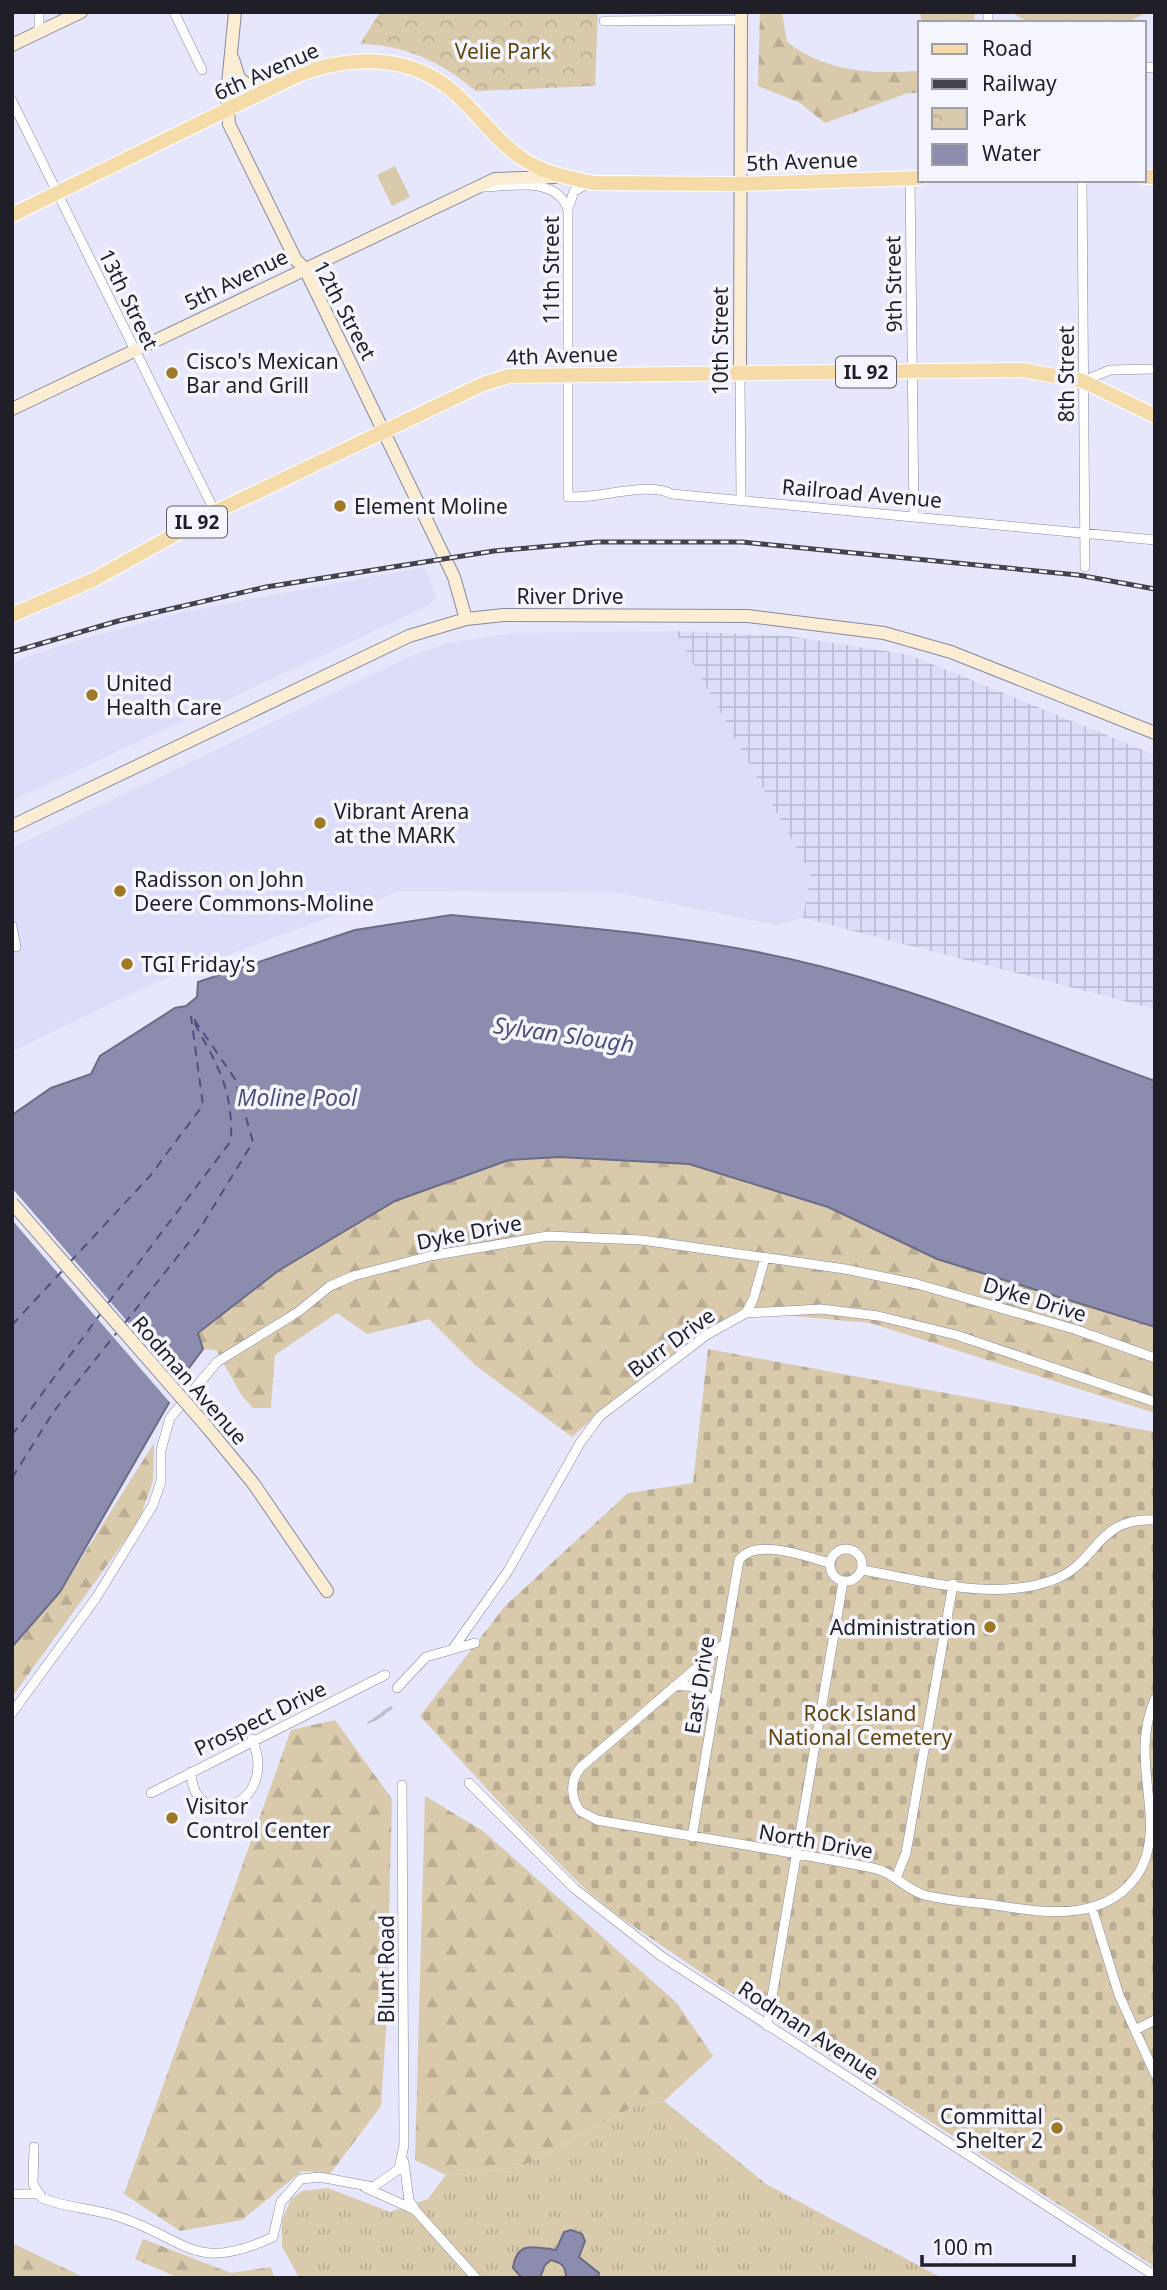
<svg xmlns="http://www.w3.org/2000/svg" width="1167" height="2290" viewBox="0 0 1167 2290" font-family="'Noto Sans',sans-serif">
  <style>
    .built { fill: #dcddf9 }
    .industrial { fill: url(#industrial-grid) }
    .grass { fill: url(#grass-tufts) }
    .forest { fill: url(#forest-firs) }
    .cemetery { fill: url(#cemetery-stones) }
    .park { fill: url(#park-crowns) }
    .garden { fill: #dacaac }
    .water { fill: #8c8dae; stroke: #6b6c86; stroke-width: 2 }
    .pier { fill: #e6e7fc }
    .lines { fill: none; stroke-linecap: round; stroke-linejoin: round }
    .ferry { stroke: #505080; stroke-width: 2; stroke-dasharray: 9 7; stroke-linecap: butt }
    .street-tunnel { stroke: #bebfd1; stroke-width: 9; stroke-dasharray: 9 4.5; stroke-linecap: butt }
    .secondary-tunnel { stroke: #bebfd1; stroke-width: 12; stroke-dasharray: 12 6; stroke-linecap: butt }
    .street-casing { stroke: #88899c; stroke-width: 10 }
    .secondary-casing { stroke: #88899c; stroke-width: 14 }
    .primary-casing { stroke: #fff; stroke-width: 16 }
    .street { stroke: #fff; stroke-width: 9 }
    .secondary { stroke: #faedd4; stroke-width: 12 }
    .primary { stroke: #f5dba8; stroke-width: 14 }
    .rail-casing { stroke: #43434e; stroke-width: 5 }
    .rail { stroke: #f5f5fe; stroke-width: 2.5; stroke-dasharray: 8; stroke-linecap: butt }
    .secondary-bridge-casing { stroke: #88899c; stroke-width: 14; stroke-linecap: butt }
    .secondary-bridge { stroke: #faedd4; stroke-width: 12 }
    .poi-dot { fill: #9e7825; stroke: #f5f5fe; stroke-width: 2.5 }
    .labels { text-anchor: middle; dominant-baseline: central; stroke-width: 7; stroke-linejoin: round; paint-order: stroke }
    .shield { fill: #f5f5fe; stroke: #5f5f68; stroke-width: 2 }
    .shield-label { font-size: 19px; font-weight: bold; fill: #1f1f27 }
    .park-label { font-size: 21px; fill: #5f460c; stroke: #f5f5fe }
    .street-label { font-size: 21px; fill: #1f1f27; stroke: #f5f5fe }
    .poi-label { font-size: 21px; fill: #1f1f27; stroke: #f5f5fe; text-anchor: start }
    .water-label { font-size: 23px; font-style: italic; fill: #505080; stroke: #f5f5fe }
  </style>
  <defs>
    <pattern id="industrial-grid" width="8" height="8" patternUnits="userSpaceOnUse" patternTransform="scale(1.75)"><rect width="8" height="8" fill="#dcddf9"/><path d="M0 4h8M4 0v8" fill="none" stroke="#bcbdd5"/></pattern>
    <pattern id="grass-tufts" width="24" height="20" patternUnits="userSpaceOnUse" patternTransform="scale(1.75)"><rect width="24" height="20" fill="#dacaac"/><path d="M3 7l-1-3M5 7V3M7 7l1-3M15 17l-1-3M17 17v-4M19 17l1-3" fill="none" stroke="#bbad94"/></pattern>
    <pattern id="forest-firs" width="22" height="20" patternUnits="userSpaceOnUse" patternTransform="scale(1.75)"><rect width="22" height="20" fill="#dacaac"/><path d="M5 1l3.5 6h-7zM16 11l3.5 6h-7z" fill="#bbad94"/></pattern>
    <pattern id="cemetery-stones" width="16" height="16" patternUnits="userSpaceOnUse" patternTransform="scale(1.75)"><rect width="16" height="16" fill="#dacaac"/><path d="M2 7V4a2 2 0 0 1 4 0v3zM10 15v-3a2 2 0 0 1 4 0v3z" fill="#bbad94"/></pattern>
    <pattern id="park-crowns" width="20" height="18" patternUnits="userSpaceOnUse" patternTransform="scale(1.75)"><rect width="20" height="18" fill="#dacaac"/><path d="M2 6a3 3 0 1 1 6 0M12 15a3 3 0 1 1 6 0" fill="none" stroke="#bbad94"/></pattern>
  </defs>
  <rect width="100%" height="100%" fill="#e6e7fc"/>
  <!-- built -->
  <path class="built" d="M424,567l13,28 -9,11 -416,195v-139l53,-18 118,-32z
    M675,631l136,243 -8,44 -27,7 -157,-32 -219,-2 -242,90 -146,71v-204l394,-190 41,-15 66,-10z"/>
  <!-- industrial -->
  <path class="industrial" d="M675,631l114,5 121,19 245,100v254l-352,-91 8,-44z"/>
  <!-- grass -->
  <path class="grass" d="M664,2101l102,83 176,94h-643l-17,-32v-26l9,-21 11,-8 26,-3 62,24 38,-13 18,-24 75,-8 112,-60z"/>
  <!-- forest -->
  <path class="forest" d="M760,12h22l5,30c40,30 81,32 130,29l3,-8v30h-12l-83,30 -25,-20 -42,-17z
    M975,12l-1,11h-52l-2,-10z
    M1010,12h137l-20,11h-47l-55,-3z
    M559,1157l130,7 139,43 109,52 218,68v86l-285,-90 -130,-12 -121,84 -47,42 -97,-72 -46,-46 -62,15 -30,-21 -62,42 -4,53h-18l-11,-12 -26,-46 -13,-1 -6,-15 81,-63 117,-70 114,-41z
    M154,1443l-1,38 -14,40 -127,176v-48l48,-57z
    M335,1720l57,79 -6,231 -5,76 -51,68 -28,-3 -60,49 -62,11 -56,-37 167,-464z
    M425,1796l58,35 194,172 36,53 -49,45 -31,6 -112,60 -75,8 -31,-15z
    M143,2239l88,34 40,-6 3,11h-95l-44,-19z
    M12,2243l73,35h-73z"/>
  <!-- cemetery -->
  <path class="cemetery" d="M708,1349l447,83v835l-437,-283 -101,-69 -31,-25 -77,-77 -89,-97 85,-110 123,-113 65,-10z"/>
  <!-- park -->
  <path class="park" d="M380,12h218l-3,74 -119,5c-35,-29 -69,-46 -116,-47z"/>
  <!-- garden -->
  <path class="garden" d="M395,166l15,31 -18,9 -15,-31z"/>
  <!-- water -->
  <path class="water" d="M451,915c124,12 248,20 368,51 114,29 225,75 336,115v246l-218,-68 -109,-52 -139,-43 -130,-7 -50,3 -114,41 -117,70 -80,62 5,16 -14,19 -129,224 -48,55v-532l39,-27 40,-14 9,-18 75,-48 11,-2 11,-9 1,-15 157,-52z
    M571,2230l11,4 3,7 -6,16 20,16 -1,5h-32c0,-12 -4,-15 -15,-18l-6,5 -5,13h-18l-9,-10c4,-28 22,-21 43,-18l8,-18z"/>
  <!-- pier -->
  <path class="pier" d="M12,1188l171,198 -11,19 -160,-185z"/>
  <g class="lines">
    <!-- ferry -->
    <path class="ferry" d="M70,1262l80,-86 53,-71 -12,-89
      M108,1303l123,-162c2,-53 -13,-74 -37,-119
      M124,1324l77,-97 52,-85 -18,-63 -44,-64
      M12,1325l52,-56
      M12,1435l89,-122
      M12,1478l42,-67 64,-80"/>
    <!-- street-tunnel -->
    <path class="street-tunnel" d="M371,1720l1,2"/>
    <!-- secondary-tunnel -->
    <path class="secondary-tunnel" d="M386,1709l2,3
      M378,1715l2,3"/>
    <defs>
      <path id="street" d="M39,12v20
        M174,12l28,58
        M988,12v11
        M604,21l137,-1
        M1144,68l11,-1
        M12,101l203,411
        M910,178l4,337
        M1082,180l3,387
        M588,184l-14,7 -6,18v288c32,2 79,-16 104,-3l483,46
        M483,187c30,-1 72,-11 85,22
        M740,373l1,126
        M1083,381l27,-11 45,-1
        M12,926l4,21
        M746,1313l7,-13 12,-42
        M830 1565a16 16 0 1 1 32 0a16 16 0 1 1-32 0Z
        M862,1570c59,10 132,32 191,10 45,-16 42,-63 102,-60
        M723,1645l-142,122c-11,13 -11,30 -1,44l17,9c92,16 184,30 276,48 20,4 32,21 51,27 20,5 42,7 63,9 54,8 121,22 154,-35 26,-51 -13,-109 14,-170
        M454,1647l54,-76 72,-128 20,-27 108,-82 38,-21 75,-4 57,7 78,19 199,67
        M674,1686c16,-1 33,1 38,19
        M397,1688l29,-31 49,-14
        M12,1713l84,-115 57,-93 8,-24v-31l9,-32 47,-56 81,-50 32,-26 23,-10 77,-20 118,-20 94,4 203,29 72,15 157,45 81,29
        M191,1772c2,63 90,35 61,-33
        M469,1783l106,106 86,67 494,320
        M151,1793l234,-118
        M692,1837l47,-277c17,-23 68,-3 91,3
        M896,1878l10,-25 47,-269
        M1092,1908l27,87 36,79
        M767,2026l76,-444
        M1135,2030l20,-10
        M34,2147l-1,37 9,14c23,10 50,10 74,18 70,21 76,59 157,21l8,-35 20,-23 19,-2 53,10 26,-18 5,-24 -2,-360
        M404,2162l5,38 7,11 60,67
        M364,2187l51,23
        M12,2194h25"/>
      <path id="secondary" d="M235,12l-8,82 2,30 67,136 9,9 149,308 12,42
        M12,45l69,-33
        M233,59l6,19 10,8 44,-17 16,-2
        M740,373l1,-361
        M12,409l483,-230 60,-2
        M12,826l397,-190 57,-17 38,-4 244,1 136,17 67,19 204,81
        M207,1427l46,56 74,108"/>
      <path id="primary" d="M1144,177h11
        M12,215l286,-140c54,-21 116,-21 160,21 22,20 39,46 65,63 21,14 46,19 70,24l146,1 181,-6
        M12,615l83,-36 120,-67 268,-128 26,-8 513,-6 61,11 72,35"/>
    </defs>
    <!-- street casing -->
    <use href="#street" class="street-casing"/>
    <!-- secondary casing -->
    <use href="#secondary" class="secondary-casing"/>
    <!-- primary casing -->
    <use href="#primary" class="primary-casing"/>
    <!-- street -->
    <use href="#street" class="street"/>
    <!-- secondary -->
    <use href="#secondary" class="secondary"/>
    <!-- primary -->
    <use href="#primary" class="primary"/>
    <defs>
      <path id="rail" d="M12,652l106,-31 148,-34 228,-36 103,-9h145l336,33 77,14"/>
    </defs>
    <!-- rail casing -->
    <use href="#rail" class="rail-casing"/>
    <!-- rail -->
    <use href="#rail" class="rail"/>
    <defs>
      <path id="secondary-bridge" d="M12,1203l195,224"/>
    </defs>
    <!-- secondary-bridge casing -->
    <use href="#secondary-bridge" class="secondary-bridge-casing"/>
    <!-- secondary-bridge -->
    <use href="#secondary-bridge" class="secondary-bridge"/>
  </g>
  <!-- markers -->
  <g class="poi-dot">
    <circle cx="172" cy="373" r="7"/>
    <circle cx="340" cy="506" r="7"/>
    <circle cx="92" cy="695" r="7"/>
    <circle cx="320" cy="823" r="7"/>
    <circle cx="120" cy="891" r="7"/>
    <circle cx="127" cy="964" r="7"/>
    <circle cx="990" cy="1627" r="7"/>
    <circle cx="172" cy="1818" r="7"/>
    <circle cx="1057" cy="2128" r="7"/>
  </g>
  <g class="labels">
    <!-- shield labels -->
    <g class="shield">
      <rect x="836" y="356.5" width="60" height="31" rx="5"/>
      <rect x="167" y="506.5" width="60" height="31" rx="5"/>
    </g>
    <g class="shield-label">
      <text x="866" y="372">IL 92</text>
      <text x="197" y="522">IL 92</text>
    </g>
    <!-- park labels -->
    <g class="park-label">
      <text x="503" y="51">Velie Park</text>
      <text x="860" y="1713">Rock Island<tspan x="860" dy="24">National Cemetery</tspan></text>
    </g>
    <!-- street labels -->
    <g class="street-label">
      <text transform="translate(266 71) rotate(-24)">6th Avenue</text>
      <text transform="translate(802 161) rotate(-2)">5th Avenue</text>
      <text transform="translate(551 270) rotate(-90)">11th Street</text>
      <text transform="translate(236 279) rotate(-26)">5th Avenue</text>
      <text transform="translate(893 284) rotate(-91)">9th Street</text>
      <text transform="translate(129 299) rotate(64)">13th Street</text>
      <text transform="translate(345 310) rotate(62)">12th Street</text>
      <text transform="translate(720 341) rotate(-90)">10th Street</text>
      <text transform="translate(562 355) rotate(-2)">4th Avenue</text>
      <text transform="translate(1066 374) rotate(-90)">8th Street</text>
      <text transform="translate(862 493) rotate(5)">Railroad Avenue</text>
      <text x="570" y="596">River Drive</text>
      <text transform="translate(469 1232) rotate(-11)">Dyke Drive</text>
      <text transform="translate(1035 1299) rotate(17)">Dyke Drive</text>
      <text transform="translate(671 1342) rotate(-36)">Burr Drive</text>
      <text transform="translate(190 1380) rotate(49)">Rodman Avenue</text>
      <text transform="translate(699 1685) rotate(-81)">East Drive</text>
      <text transform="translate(260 1718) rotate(-26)">Prospect Drive</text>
      <text transform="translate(816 1841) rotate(10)">North Drive</text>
      <text transform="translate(386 1969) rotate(-90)">Blunt Road</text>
      <text transform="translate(809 2030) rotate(33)">Rodman Avenue</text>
    </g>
    <!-- poi labels -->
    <g class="poi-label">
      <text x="186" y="361">Cisco's Mexican<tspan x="186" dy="24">Bar and Grill</tspan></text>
      <text x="354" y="506">Element Moline</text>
      <text x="106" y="683">United<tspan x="106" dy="24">Health Care</tspan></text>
      <text x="334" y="811">Vibrant Arena<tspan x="334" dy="24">at the MARK</tspan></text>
      <text x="134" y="879">Radisson on John<tspan x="134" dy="24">Deere Commons-Moline</tspan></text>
      <text x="141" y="964">TGI Friday's</text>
      <text x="976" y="1627" text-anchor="end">Administration</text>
      <text x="186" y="1806">Visitor<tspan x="186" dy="24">Control Center</tspan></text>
      <text x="1043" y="2116" text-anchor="end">Committal<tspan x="1043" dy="24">Shelter 2</tspan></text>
    </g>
    <!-- water labels -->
    <g class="water-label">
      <text transform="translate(564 1034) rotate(8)">Sylvan Slough</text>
      <text x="297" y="1097">Moline Pool</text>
    </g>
  </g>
  <!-- border -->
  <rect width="1167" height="2290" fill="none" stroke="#1f1f27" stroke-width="28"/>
  <!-- legend -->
  <rect x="918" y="21" width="228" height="161" fill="#f5f5fe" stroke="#9f9fa8" stroke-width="2"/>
  <rect x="932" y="44" width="35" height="10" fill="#f5dba8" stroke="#9f9fa8" stroke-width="2"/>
  <text x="982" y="56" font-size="21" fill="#1f1f27">Road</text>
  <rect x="932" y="79" width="35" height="10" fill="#43434e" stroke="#9f9fa8" stroke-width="2"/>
  <text x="982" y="91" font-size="21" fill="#1f1f27">Railway</text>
  <rect x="932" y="108" width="35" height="21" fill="url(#park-crowns)" stroke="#9f9fa8" stroke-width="2"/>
  <text x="982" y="126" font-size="21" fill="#1f1f27">Park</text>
  <rect x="932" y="144" width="35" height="21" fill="#8c8dae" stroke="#9f9fa8" stroke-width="2"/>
  <text x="982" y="161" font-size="21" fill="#1f1f27">Water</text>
  <!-- scale -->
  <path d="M922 2255v10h152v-10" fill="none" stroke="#1f1f27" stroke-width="3.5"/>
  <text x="932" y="2255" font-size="21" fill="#1f1f27" stroke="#f5f5fe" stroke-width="5" paint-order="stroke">100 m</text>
</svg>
